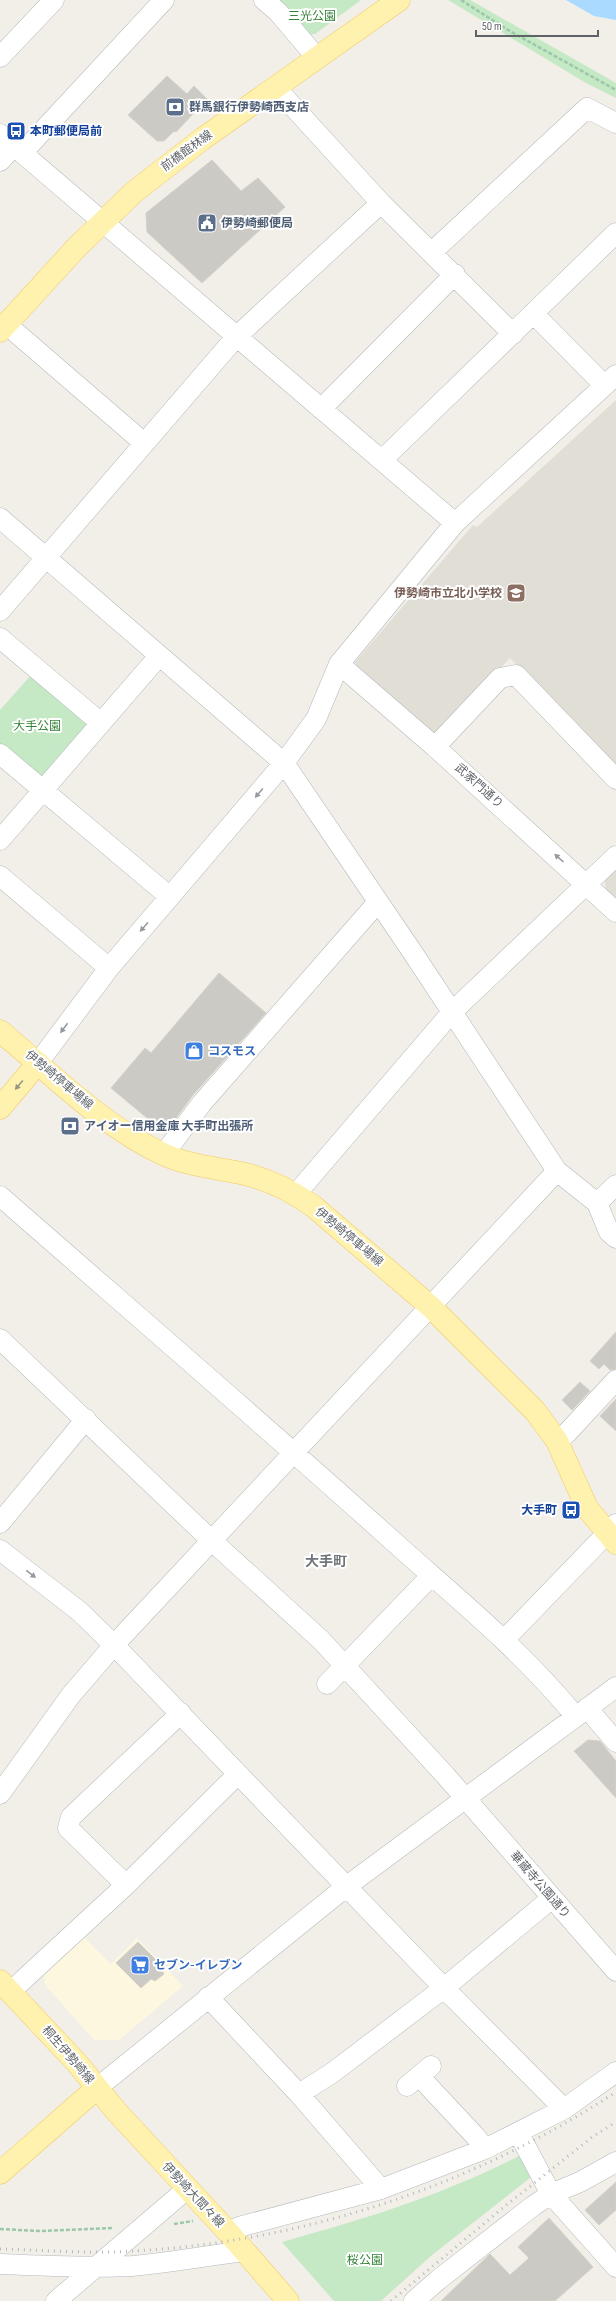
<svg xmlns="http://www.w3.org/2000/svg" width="616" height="2301" viewBox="0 0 616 2301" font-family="'Sofia Sans Condensed','Noto Sans JP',sans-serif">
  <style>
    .commercial { fill: #fef7e0 }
    .education { fill: #e1ded6 }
    .green { fill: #c5e8c5 }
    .water { fill: #aadaff }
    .building { fill: #cccac5; stroke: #d6d1c6 }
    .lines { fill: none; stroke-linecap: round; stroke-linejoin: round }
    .minor-casing { stroke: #b5b8bc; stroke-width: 21 }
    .major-casing { stroke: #f2c960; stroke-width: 23 }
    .path { stroke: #9cc7a9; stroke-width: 2.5; stroke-dasharray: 4 2; stroke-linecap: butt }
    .minor { stroke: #fff; stroke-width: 20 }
    .major { stroke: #fff2af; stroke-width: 22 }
    .rail { stroke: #b6b7b8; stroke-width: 3; stroke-dasharray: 1 5; stroke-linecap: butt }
    .oneway { fill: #979a9d }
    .oneway2 { fill: #979581 }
    .labels { text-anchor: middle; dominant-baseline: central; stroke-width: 4; stroke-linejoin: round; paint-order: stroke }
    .park-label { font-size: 12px; fill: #348238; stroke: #fff }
    .service-label { font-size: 12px; font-weight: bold; fill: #4e5e75; stroke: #fff; text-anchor: start }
    .transit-label { font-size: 12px; font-weight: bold; fill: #164399; stroke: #fff; text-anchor: start }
    .street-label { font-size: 12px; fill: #5f6368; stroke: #fff }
    .education-label { font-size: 12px; font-weight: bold; fill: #785e54; stroke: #fff; text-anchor: end }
    .shop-label { font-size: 12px; font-weight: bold; fill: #366cbe; stroke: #fff; text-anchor: start }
    .quarter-label { font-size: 14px; font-weight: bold; fill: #70757a; stroke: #fff }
  </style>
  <rect width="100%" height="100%" fill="#f1efe8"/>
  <!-- commercial -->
  <path class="commercial" d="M84,1937l27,27 26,-26 46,48 -64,54h-25l-49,-55 -1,-10z"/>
  <!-- education -->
  <path class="education" d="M616,400v366l-106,-108 -72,77 -8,-1 -73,-66 -2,-6 118,-137 4,2z
    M616,866v37l-10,-10 -1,-17z"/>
  <!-- green -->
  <path class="green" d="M277,0h84l-46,34 -8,1z
    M448,0h22l146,83v15l-30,-15z
    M33,673l55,47 -1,7 -43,49h-8l-36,-31v-35z
    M525,2153l10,21 -103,81 -51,46h-47l-52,-59c60,-17 119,-34 176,-58 23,-9 45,-20 67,-31z"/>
  <!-- water -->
  <path class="water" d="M566,0h50v20l-22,-4z"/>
  <!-- building -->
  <path class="building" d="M167,76l20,18 7,-8 13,13 -31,33 -2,-1 -10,10h-7l-29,-26z
    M212,160l29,31 17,-13 27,29 -83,76 -55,-51 -1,-19z
    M219,973l47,40 -73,82 -28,38 -54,-45 34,-40 6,5z
    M616,1332v37l-6,1 -6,-6 -5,5 -9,-8z
    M580,1382l10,9 -18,19 -10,-10z
    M616,1399v32l-16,-15z
    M588,1740l12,1 16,20v37l-42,-47z
    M138,1942l25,25 -2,2 3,5 -9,7 -4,-2 -10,9 -25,-25z
    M616,2182v28l-17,15 -14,-15z
    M549,2218l44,49 -38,34h-114l49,-47 20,21 19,-17 -11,-11z"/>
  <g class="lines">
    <defs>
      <path id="minor" d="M264,0l14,12 39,46
        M0,57l54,-57
        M276,88l105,115 132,131
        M0,134l455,389
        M22,153l142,-153
        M0,161l14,-15
        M432,252l155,-144 29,15
        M533,313l71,72
        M6,324l138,119
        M321,409l134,-135
        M382,460l234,-227
        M0,518l284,245 127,187 146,221 40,32 12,29 7,6
        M0,611l236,-274 145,-134
        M0,638l101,85
        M339,664l96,83 181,165
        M435,747l65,-69 16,-3 100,104
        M0,754l170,143
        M0,840l159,-184
        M0,876l109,92
        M38,1063l71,-95 175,-205 32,-44 23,-55 116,-141 161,-148
        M164,1154l38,-51 176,-201
        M296,1194l156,-182 164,-156
        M0,1196c128,112 257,223 384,337 65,59 136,115 192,184
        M597,1203l19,-18
        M0,1339l211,201 110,100 124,135 171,196
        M557,1441l9,-7 50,-54
        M0,1523l86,-104
        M0,1550l79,61 35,34 330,343 120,121
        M504,1640l112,-116
        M327,1684l104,-108
        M587,1708l29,34
        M0,1794l71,-99 43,-50 443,-474
        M126,1885l-58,-57 3,-11 110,-104
        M10,1992l116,-107 112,-111
        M208,1997l91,97 33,-21 112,-85 108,-90
        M419,2076l57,61 9,12
        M407,2086l24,-20
        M97,2088l250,-202 269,-199
        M299,2094l82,95
        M519,2134l32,60 65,73
        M228,2232l11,-5 142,-38 104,-40 79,-40 52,-37
        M0,2264c44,2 88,4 132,2 37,-3 74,-10 112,-15
        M56,2301l131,-112
        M414,2301l24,-21 95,-74 18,-12 29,-12 36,-20"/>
      <path id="major" d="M0,331l77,-84 57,-55 67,-52 198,-140
        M0,1031c52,43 103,96 165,124 25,11 54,13 80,19 25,6 47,17 68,32l118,101 104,104 22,30 30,67 29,35
        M0,1108l38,-45
        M0,1981l77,82 39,48 112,121 60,69
        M0,2173l97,-85"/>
    </defs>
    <!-- minor casing -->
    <use href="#minor" class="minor-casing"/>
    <!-- major casing -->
    <use href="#major" class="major-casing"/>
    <!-- path -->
    <path class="path" d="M461,0l47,30 108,60
      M174,2224l19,-3
      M0,2229l39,2 75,-3"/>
    <!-- minor -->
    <use href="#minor" class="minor"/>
    <!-- major -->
    <use href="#major" class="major"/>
    <!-- rail -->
    <path class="rail" d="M0,2249c44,1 89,5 133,2 171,-9 341,-66 483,-159
      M391,2301l113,-94 87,-69 25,-16"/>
  </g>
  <!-- one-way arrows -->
  <defs><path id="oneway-solid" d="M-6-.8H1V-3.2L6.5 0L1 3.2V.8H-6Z"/></defs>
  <g class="oneway">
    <use href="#oneway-solid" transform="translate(259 793) rotate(131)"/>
    <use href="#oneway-solid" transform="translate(559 858) rotate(-138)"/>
    <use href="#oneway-solid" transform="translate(144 927) rotate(131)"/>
    <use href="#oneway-solid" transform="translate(64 1028) rotate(127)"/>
    <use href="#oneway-solid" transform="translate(31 1574) rotate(38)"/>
  </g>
  <use class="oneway2" href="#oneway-solid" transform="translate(19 1085) rotate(130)"/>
  <!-- icons -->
  <defs>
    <symbol id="bank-square" viewBox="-11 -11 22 22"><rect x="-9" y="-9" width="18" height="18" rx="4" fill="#5c6f8a" stroke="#fff"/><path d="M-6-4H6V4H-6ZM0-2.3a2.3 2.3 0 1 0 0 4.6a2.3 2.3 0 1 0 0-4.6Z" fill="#fff"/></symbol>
    <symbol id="bus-square" viewBox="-11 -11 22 22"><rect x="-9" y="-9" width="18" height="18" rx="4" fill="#1a4fb4" stroke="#fff"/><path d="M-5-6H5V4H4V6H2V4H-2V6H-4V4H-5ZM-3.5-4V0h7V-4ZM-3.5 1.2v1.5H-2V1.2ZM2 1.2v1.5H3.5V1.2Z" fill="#fff"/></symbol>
    <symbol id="civic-square" viewBox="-11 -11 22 22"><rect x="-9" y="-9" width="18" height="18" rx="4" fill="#5c6f8a" stroke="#fff"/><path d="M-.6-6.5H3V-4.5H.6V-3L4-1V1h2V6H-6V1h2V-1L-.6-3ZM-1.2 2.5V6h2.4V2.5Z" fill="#fff"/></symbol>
    <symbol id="school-square" viewBox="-11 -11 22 22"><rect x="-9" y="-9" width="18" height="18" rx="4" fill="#8d6e63" stroke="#fff"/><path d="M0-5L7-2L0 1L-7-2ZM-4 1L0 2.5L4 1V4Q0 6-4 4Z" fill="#fff"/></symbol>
    <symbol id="shop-square" viewBox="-11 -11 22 22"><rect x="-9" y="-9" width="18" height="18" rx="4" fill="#3f7fe0" stroke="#fff"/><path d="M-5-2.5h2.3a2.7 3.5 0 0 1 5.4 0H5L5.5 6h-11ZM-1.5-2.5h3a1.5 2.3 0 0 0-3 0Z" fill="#fff"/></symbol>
    <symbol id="supermarket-square" viewBox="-11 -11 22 22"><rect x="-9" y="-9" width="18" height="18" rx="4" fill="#3f7fe0" stroke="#fff"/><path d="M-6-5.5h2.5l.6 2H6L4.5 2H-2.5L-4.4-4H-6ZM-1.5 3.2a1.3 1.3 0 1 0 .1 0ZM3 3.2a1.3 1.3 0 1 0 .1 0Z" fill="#fff"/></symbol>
  </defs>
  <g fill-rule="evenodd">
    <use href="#bank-square" x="164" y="96" width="22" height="22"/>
    <use href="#bus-square" x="5" y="120" width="22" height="22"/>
    <use href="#civic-square" x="196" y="212" width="22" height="22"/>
    <use href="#school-square" x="505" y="582" width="22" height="22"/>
    <use href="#shop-square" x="183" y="1040" width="22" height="22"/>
    <use href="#bank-square" x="59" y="1115" width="22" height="22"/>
    <use href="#bus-square" x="560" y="1499" width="22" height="22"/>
    <use href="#supermarket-square" x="129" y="1954" width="22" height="22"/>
  </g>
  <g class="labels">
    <!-- park labels -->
    <g class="park-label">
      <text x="312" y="16">三光公園</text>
      <text x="37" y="726">大手公園</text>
      <text x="365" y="2260">桜公園</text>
    </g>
    <!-- service labels -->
    <g class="service-label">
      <text x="189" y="107">群馬銀行伊勢崎西支店</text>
      <text x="221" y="223">伊勢崎郵便局</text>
      <text x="84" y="1126">アイオー信用金庫 大手町出張所</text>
    </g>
    <!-- transit labels -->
    <g class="transit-label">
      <text x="30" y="131">本町郵便局前</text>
      <text x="557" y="1510" text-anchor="end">大手町</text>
    </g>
    <!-- street labels -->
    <g class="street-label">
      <text transform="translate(187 151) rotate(-36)">前橋館林線</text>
      <text transform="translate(479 786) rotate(42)">武家門通り</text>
      <text transform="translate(59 1080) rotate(40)">伊勢崎停車場線</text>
      <text transform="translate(349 1237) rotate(40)">伊勢崎停車場線</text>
      <text transform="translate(540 1885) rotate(49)">華蔵寺公園通り</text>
      <text transform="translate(68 2055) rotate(49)">桐生伊勢崎線</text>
      <text transform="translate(193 2195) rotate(47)">伊勢崎大間々線</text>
    </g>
    <!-- education labels -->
    <g class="education-label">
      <text x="502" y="593">伊勢崎市立北小学校</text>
    </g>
    <!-- shop labels -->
    <g class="shop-label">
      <text x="208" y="1051">コスモス</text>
      <text x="154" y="1965">セブン-イレブン</text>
    </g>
    <!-- quarter labels -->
    <g class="quarter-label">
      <text x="326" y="1561">大手町</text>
    </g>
  </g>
  <!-- scale -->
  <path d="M476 30v6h122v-6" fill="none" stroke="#5f6368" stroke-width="2"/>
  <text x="482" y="30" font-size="12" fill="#5f6368" stroke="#ffffff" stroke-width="3" paint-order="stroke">50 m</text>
</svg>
